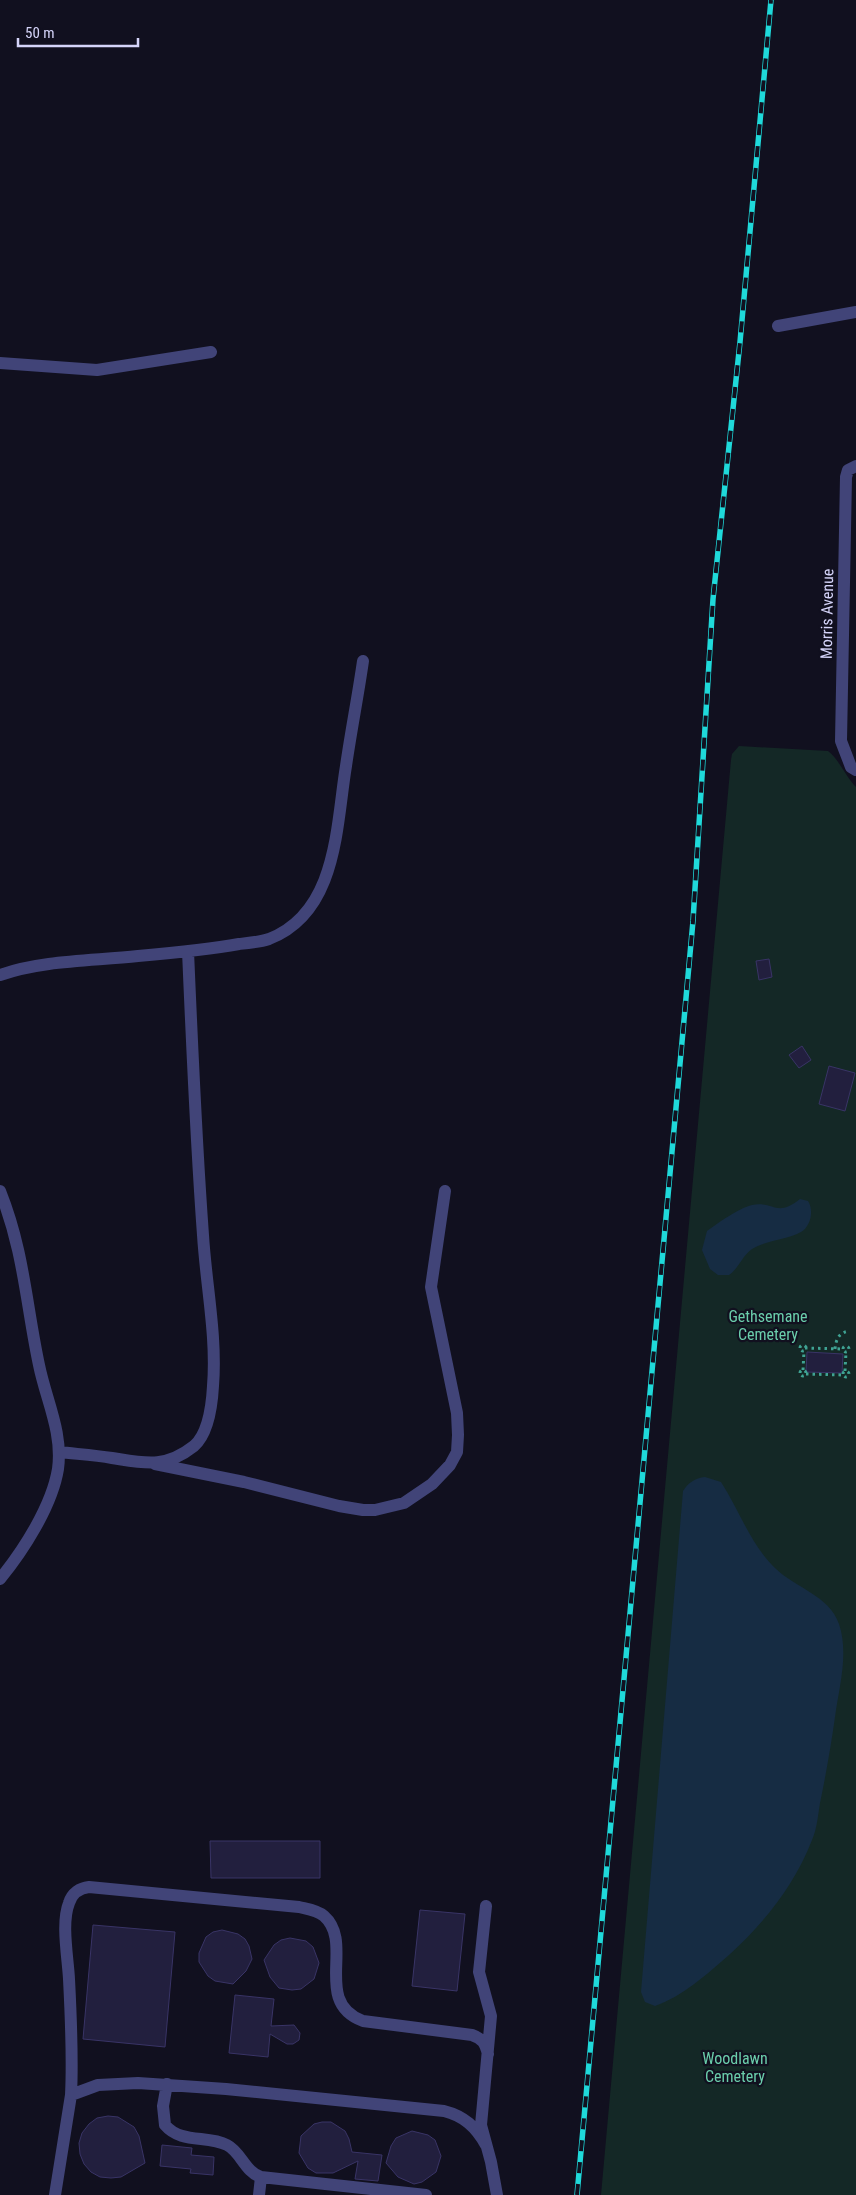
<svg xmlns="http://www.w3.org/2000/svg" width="856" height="2195" viewBox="0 0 856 2195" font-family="'Roboto Condensed',sans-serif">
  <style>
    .green { fill: #142826 }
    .water { fill: #162c43 }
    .building { fill: #221f3e; stroke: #393466 }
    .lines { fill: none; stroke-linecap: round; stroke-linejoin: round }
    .path { stroke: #3fa393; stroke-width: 3; stroke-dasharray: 2.5 4; stroke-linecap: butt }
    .minor { stroke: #414478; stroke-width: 12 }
    .rail-casing { stroke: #1fd9da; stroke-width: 5.5 }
    .rail { stroke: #11101f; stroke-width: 4; stroke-dasharray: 11; stroke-linecap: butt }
    .labels { text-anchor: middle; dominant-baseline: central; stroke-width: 4.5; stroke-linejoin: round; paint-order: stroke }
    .street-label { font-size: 16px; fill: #d5d4f9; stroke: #11101f }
    .park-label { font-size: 16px; fill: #6bceac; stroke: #11101f }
  </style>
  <rect width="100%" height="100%" fill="#11101f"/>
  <!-- green -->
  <path class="green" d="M739,746l89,5c10,7 18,26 28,36v1408h-255l130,-1435 1,-6z"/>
  <!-- water -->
  <path class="water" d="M800,1199l8,2c6,9 3,25 -7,31 -15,8 -34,8 -49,17 -10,7 -13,19 -23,26h-11l-8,-6 -8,-19 5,-19c11,-8 32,-23 45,-26 23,-4 24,13 48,-6z
    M705,1477l16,5c18,28 30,63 54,86 20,20 54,27 64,56 10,30 0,63 -4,93 -4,29 -9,57 -15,86 -2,12 -3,26 -8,37 -18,46 -47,82 -83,115 -23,20 -46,41 -74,51l-10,-4 -4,-10 42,-501c5,-8 12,-13 22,-14z"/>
  <!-- building -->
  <path class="building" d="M769,959l3,18 -13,3 -3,-19z
    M802,1046l9,14 -12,8 -10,-13z
    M829,1066l26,7 -10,38 -26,-7z
    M807,1352l36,2 -1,19 -36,-1z
    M210,1841h110v37h-109z
    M420,1910l45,4 -8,77 -45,-5z
    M93,1925l82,7 -10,115 -82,-8z
    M222,1930l16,4 7,5 4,7 3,13 -6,12 -13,13 -18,-3 -7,-5 -9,-14v-9l7,-16 7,-5z
    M290,1938l16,3 7,6 6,16 -5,16 -13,10 -9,1 -13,-2 -9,-11 -6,-17 10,-15 7,-5z
    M235,1995l39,4 -3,27 23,-1 6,8 -1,7 -6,4h-6l-17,-10 -2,23 -39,-4z
    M108,2116l10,1 16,10 5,9 6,27 -24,14 -10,1 -11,-1 -9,-5 -7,-8 -4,-10 -1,-11 3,-10 7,-9 8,-6z
    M322,2122h9l14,9 4,8 3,13 30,3 -4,26 -23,-2 3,-18 -25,12h-17l-8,-5 -9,-15 2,-17 13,-12z
    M412,2131l16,4 7,5 6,16 -5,16 -14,10 -8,2 -16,-7 -12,-14 5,-17 5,-8z
    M162,2145l30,3 -1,7 23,2 -1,18 -23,-2 1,-4 -31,-3z"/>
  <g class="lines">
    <!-- path -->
    <path class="path" d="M800 1348a3 3 0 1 1 6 0a3 3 0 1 1-6 0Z
      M843 1349a3 3 0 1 1 6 0a3 3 0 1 1-6 0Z
      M805,1348l39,1
      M835,1349c1,-10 4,-17 15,-18
      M803,1370l1,-19
      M800 1373a3 3 0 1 1 6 0a3 3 0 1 1-6 0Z
      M845,1371l1,-19
      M843 1374a3 3 0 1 1 6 0a3 3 0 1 1-6 0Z
      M806,1374l38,1"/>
    <!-- minor -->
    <path class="minor" d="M778,326l78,-14
      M0,363l97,7 114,-18
      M856,466l-8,4 -2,7 -5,264 10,26 5,3
      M0,975c43,-15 93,-14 138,-19 34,-3 68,-6 101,-12 10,-1 21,-2 30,-5 69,-27 67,-113 77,-173 5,-35 12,-70 17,-105
      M0,1191c24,60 26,113 39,174 7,35 24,67 19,104 -6,37 -35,82 -58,110
      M59,1452c17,2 35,3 53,6 32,5 53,11 82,-12 15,-13 18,-42 19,-60 4,-50 -7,-101 -10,-151 -7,-95 -11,-189 -15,-284
      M155,1464l89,18 95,24 24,4h12l29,-7 28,-19 18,-19 7,-13 1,-17 -1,-22 -26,-126 14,-96
      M486,1906l-7,66 12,44 -10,109 10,37 6,33
      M167,2084l-4,22 2,19c16,19 42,10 62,20 14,7 18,27 34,32l-2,18
      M71,2095c2,-39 0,-77 -2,-116 -1,-21 -8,-56 0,-76 3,-10 11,-15 20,-16l210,20c8,2 18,3 25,9 31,27 -12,86 39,105l109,14c11,4 13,8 16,19
      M261,2177l165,18
      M55,2195l16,-100 27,-10 40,-2 88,6 218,22c20,5 32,16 42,34"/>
    <defs>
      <path id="rail" d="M577,2195l116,-1274 20,-322 27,-257 31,-342"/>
    </defs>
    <!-- rail casing -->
    <use href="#rail" class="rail-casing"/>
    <!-- rail -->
    <use href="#rail" class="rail"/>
  </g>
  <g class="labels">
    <!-- street labels -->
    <g class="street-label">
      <text transform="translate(827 614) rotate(-89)">Morris Avenue</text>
    </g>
    <!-- park labels -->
    <g class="park-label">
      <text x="768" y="1316">Gethsemane<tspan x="768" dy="18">Cemetery</tspan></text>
      <text x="735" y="2058">Woodlawn<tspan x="735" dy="18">Cemetery</tspan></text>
    </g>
  </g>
  <!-- scale -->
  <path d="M18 38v8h120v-8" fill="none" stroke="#d5d4f9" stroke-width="2.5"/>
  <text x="25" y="38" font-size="15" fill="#d5d4f9" stroke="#11101f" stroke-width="4" paint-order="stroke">50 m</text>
</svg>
